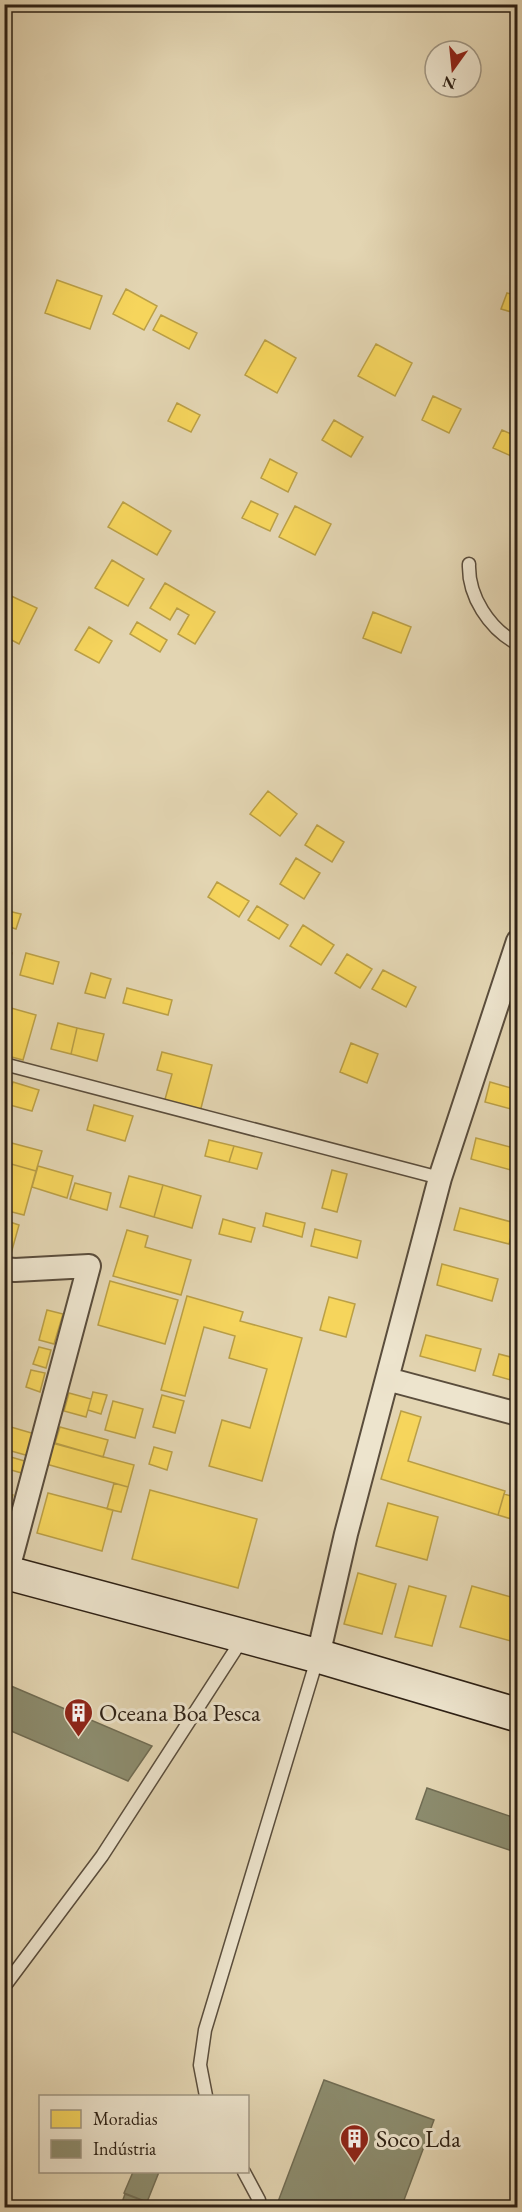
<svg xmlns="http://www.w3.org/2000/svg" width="522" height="2212" viewBox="0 0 522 2212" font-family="'EB Garamond',serif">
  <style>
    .homes { fill: #f6d55c; stroke: #ba9f46; stroke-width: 1.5 }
    .industry { fill: #8c8c6e; stroke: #706c53; stroke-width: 1.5 }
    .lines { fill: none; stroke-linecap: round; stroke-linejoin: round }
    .lane-casing { stroke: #5a4d3c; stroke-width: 15 }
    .street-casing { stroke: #5a4d3c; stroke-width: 26 }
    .secondary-casing { stroke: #2d2014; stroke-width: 36 }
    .lane { stroke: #ede4cd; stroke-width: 12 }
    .street { stroke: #ede4cd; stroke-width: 22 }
    .secondary { stroke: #ede4cd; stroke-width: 33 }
    .labels { text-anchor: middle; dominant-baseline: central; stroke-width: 6; stroke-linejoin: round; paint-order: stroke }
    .poi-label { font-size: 24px; fill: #2d2014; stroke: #ede4cd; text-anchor: start }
  </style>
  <rect width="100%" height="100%" fill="#e3d5b2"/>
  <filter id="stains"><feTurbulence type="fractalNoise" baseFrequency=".00333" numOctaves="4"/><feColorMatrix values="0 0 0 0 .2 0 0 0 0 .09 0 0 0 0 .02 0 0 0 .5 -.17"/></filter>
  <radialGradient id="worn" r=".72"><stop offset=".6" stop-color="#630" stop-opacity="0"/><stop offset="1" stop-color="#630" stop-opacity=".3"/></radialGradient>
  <!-- homes -->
  <path class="homes" d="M57,280l45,16 -12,33 -45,-16z
    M126,289l31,17 -13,24 -31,-16z
    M507,293l11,3v18l-17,-5z
    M161,315l36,18 -8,16 -36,-19z
    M265,340l31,18 -19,35 -32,-18z
    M376,344l36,19 -17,33 -37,-20z
    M433,396l28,13 -12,24 -27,-13z
    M177,403l23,12 -9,17 -23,-11z
    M334,420l29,17 -12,20 -29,-17z
    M502,430l16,7v22l-25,-11z
    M270,459l27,14 -9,19 -27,-14z
    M251,501l27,13 -8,17 -28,-13z
    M123,502l48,29 -14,24 -49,-28z
    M295,506l36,18 -16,31 -36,-18z
    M112,560l32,19 -16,27 -33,-18z
    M165,583l50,29 -20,32 -17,-10 11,-19 -12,-7 -7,12 -20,-12z
    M7,594l30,14 -18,36 -15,-8v-37z
    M373,612l38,15 -10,26 -38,-15z
    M137,622l30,18 -7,12 -30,-18z
    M89,627l23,14 -13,22 -24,-13z
    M268,791l29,23 -17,22 -30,-22z
    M317,825l27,17 -12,20 -27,-17z
    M296,858l24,15 -16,26 -24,-15z
    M217,882l32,19 -10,16 -31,-20z
    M257,906l31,19 -9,14 -31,-19z
    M4,910l17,4 -5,15 -12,-4z
    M303,925l31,20 -13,20 -31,-19z
    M4,951l8,2 -6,19h-2z
    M26,953l33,9 -6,22 -33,-9z
    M347,954l25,15 -12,19 -25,-15z
    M383,970l33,17 -10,20 -34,-18z
    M91,973l20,6 -6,19 -20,-5z
    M127,988l45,12 -4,15 -45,-12z
    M4,1006l32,9 -13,45 -19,-5z
    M58,1023l19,5 -6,26 -20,-5z
    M77,1028l27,6 -7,27 -26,-7z
    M351,1043l27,11 -11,29 -27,-11z
    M162,1052l50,13 -12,47 -36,-9 8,-29 -15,-4z
    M4,1082l8,2 -6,20 -2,-1z
    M13,1082l26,8 -7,21 -26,-7z
    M490,1082l28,8v21l-33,-9z
    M94,1105l39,11 -8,25 -38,-11z
    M476,1138l42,11v23l-47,-13z
    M209,1140l25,6 -5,16 -24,-6z
    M4,1141l38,10 -6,20 -32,-9z
    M234,1146l28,7 -5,16 -28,-7z
    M4,1162l32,9 -12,44 -20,-5z
    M38,1166l35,10 -6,22 -35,-11z
    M332,1170l15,4 -10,38 -15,-4z
    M129,1176l34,9 -9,32 -34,-10z
    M75,1183l36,10 -4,17 -37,-11z
    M163,1185l38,11 -9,32 -38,-11z
    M460,1208l55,15 -6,21 -55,-14z
    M266,1213l39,10 -3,14 -39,-11z
    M223,1219l32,9 -4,14 -32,-8z
    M4,1220l15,5 -10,36 -5,-2z
    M315,1229l46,12 -4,17 -46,-12z
    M127,1230l21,6 -3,11 46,13 -10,35 -68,-19z
    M442,1264l56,15 -6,22 -55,-16z
    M110,1281l68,19 -13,44 -67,-19z
    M187,1296l56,16 -3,9 62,17 -40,143 -53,-15 13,-46 28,8 17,-59 -38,-11 6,-22 -31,-9 -19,69 -24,-6z
    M329,1297l26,7 -9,33 -26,-7z
    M47,1310l16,4 -9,30 -15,-4z
    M426,1335l55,14 -6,22 -55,-15z
    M39,1347l12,3 -5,18 -13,-4z
    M499,1354l19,5v23l-25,-7z
    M31,1370l14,3 -5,19 -14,-5z
    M93,1392l14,3 -6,19 -13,-4z
    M69,1393l22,6 -5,18 -22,-6z
    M162,1395l22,6 -9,32 -22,-6z
    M113,1401l30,8 -8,29 -30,-8z
    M401,1411l20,6 -13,44 97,30 -7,24 -117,-36z
    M4,1425l31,9 -6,22 -25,-7z
    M60,1427l48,13 -5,17 -48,-14z
    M52,1443l82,22 -6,22 -82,-23z
    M154,1447l18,5 -5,18 -18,-6z
    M4,1455l24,7 -3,12 -21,-6z
    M114,1483l14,4 -7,25 -14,-3z
    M150,1490l107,29 -19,69 -106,-29z
    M4,1492l9,3 -9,30z
    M48,1493l65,17 -11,41 -65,-18z
    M504,1494l14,4v23l-20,-6z
    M388,1503l50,14 -11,43 -51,-14z
    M358,1573l38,11 -14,50 -38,-10z
    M409,1586l37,10 -14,50 -37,-9z
    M472,1586l46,13v44l-58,-16z"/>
  <!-- industry -->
  <path class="industry" d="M4,1683l148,63 -24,35 -124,-53z
    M427,1788l91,31v34l-102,-34z
    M324,2080l110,40 -33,88 -125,-1z
    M133,2172h26l-12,30 -23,-9z
    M125,2194l22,8 -2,6h-25z"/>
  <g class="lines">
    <defs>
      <path id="lane" d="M469,564c-1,32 20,65 49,80
        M4,1064l436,114
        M4,1987l98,-131 141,-218
        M206,2096l-6,-31 5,-35 113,-374
        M244,2172l15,28"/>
      <path id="street" d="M4,1269l11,1 74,-4 -82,307
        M387,1379l131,35
        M318,1656l28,-122 94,-356 78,-237"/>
      <path id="secondary" d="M4,1572l314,84 200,59"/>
    </defs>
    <!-- lane casing -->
    <use href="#lane" class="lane-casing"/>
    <!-- street casing -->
    <use href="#street" class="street-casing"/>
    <!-- secondary casing -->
    <use href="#secondary" class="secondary-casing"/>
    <!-- lane -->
    <use href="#lane" class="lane"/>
    <!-- street -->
    <use href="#street" class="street"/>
    <!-- secondary -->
    <use href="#secondary" class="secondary"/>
  </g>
  <!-- icons -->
  <defs>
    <symbol id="building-pin" viewBox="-11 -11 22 30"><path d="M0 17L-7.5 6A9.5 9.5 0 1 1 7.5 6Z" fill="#8f2418" stroke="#ede4cd"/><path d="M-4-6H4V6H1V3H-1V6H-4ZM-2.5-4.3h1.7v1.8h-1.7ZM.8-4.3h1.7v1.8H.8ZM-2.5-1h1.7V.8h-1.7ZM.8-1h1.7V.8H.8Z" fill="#fff"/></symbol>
  </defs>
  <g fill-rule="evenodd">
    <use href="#building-pin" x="62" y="1696" width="33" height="45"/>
    <use href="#building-pin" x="338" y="2122" width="33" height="45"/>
  </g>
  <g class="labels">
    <!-- poi labels -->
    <g class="poi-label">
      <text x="99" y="1712">Oceana Boa Pesca</text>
      <text x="376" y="2138">Soco Lda</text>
    </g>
  </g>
  <!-- margin -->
  <rect width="522" height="2212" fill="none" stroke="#e3d5b2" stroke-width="24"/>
  <rect x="6" y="6" width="510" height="2200" fill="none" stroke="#2d2014" stroke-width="3"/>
  <rect x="12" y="12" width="498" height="2188" fill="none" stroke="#2d2014" stroke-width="1.5"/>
  <!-- legend -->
  <rect x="39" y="2095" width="210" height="78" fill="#ede4cd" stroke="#a09683" stroke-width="1.5"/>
  <rect x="51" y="2110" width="30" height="18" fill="#f6d55c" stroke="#a09683" stroke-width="1.5"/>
  <text x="93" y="2125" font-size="18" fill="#2d2014">Moradias</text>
  <rect x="51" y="2140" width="30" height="18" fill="#8c8c6e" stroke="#a09683" stroke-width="1.5"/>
  <text x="93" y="2155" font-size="18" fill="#2d2014">Indústria</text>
  <!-- north arrow -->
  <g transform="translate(453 69) rotate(195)"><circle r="28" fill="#ede4cd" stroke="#a09683" stroke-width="1.5"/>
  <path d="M0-4.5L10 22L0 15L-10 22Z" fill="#8f2418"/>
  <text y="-9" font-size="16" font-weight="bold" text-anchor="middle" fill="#2d2014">N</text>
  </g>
  <rect width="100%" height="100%" filter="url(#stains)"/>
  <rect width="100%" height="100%" fill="url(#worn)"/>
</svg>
